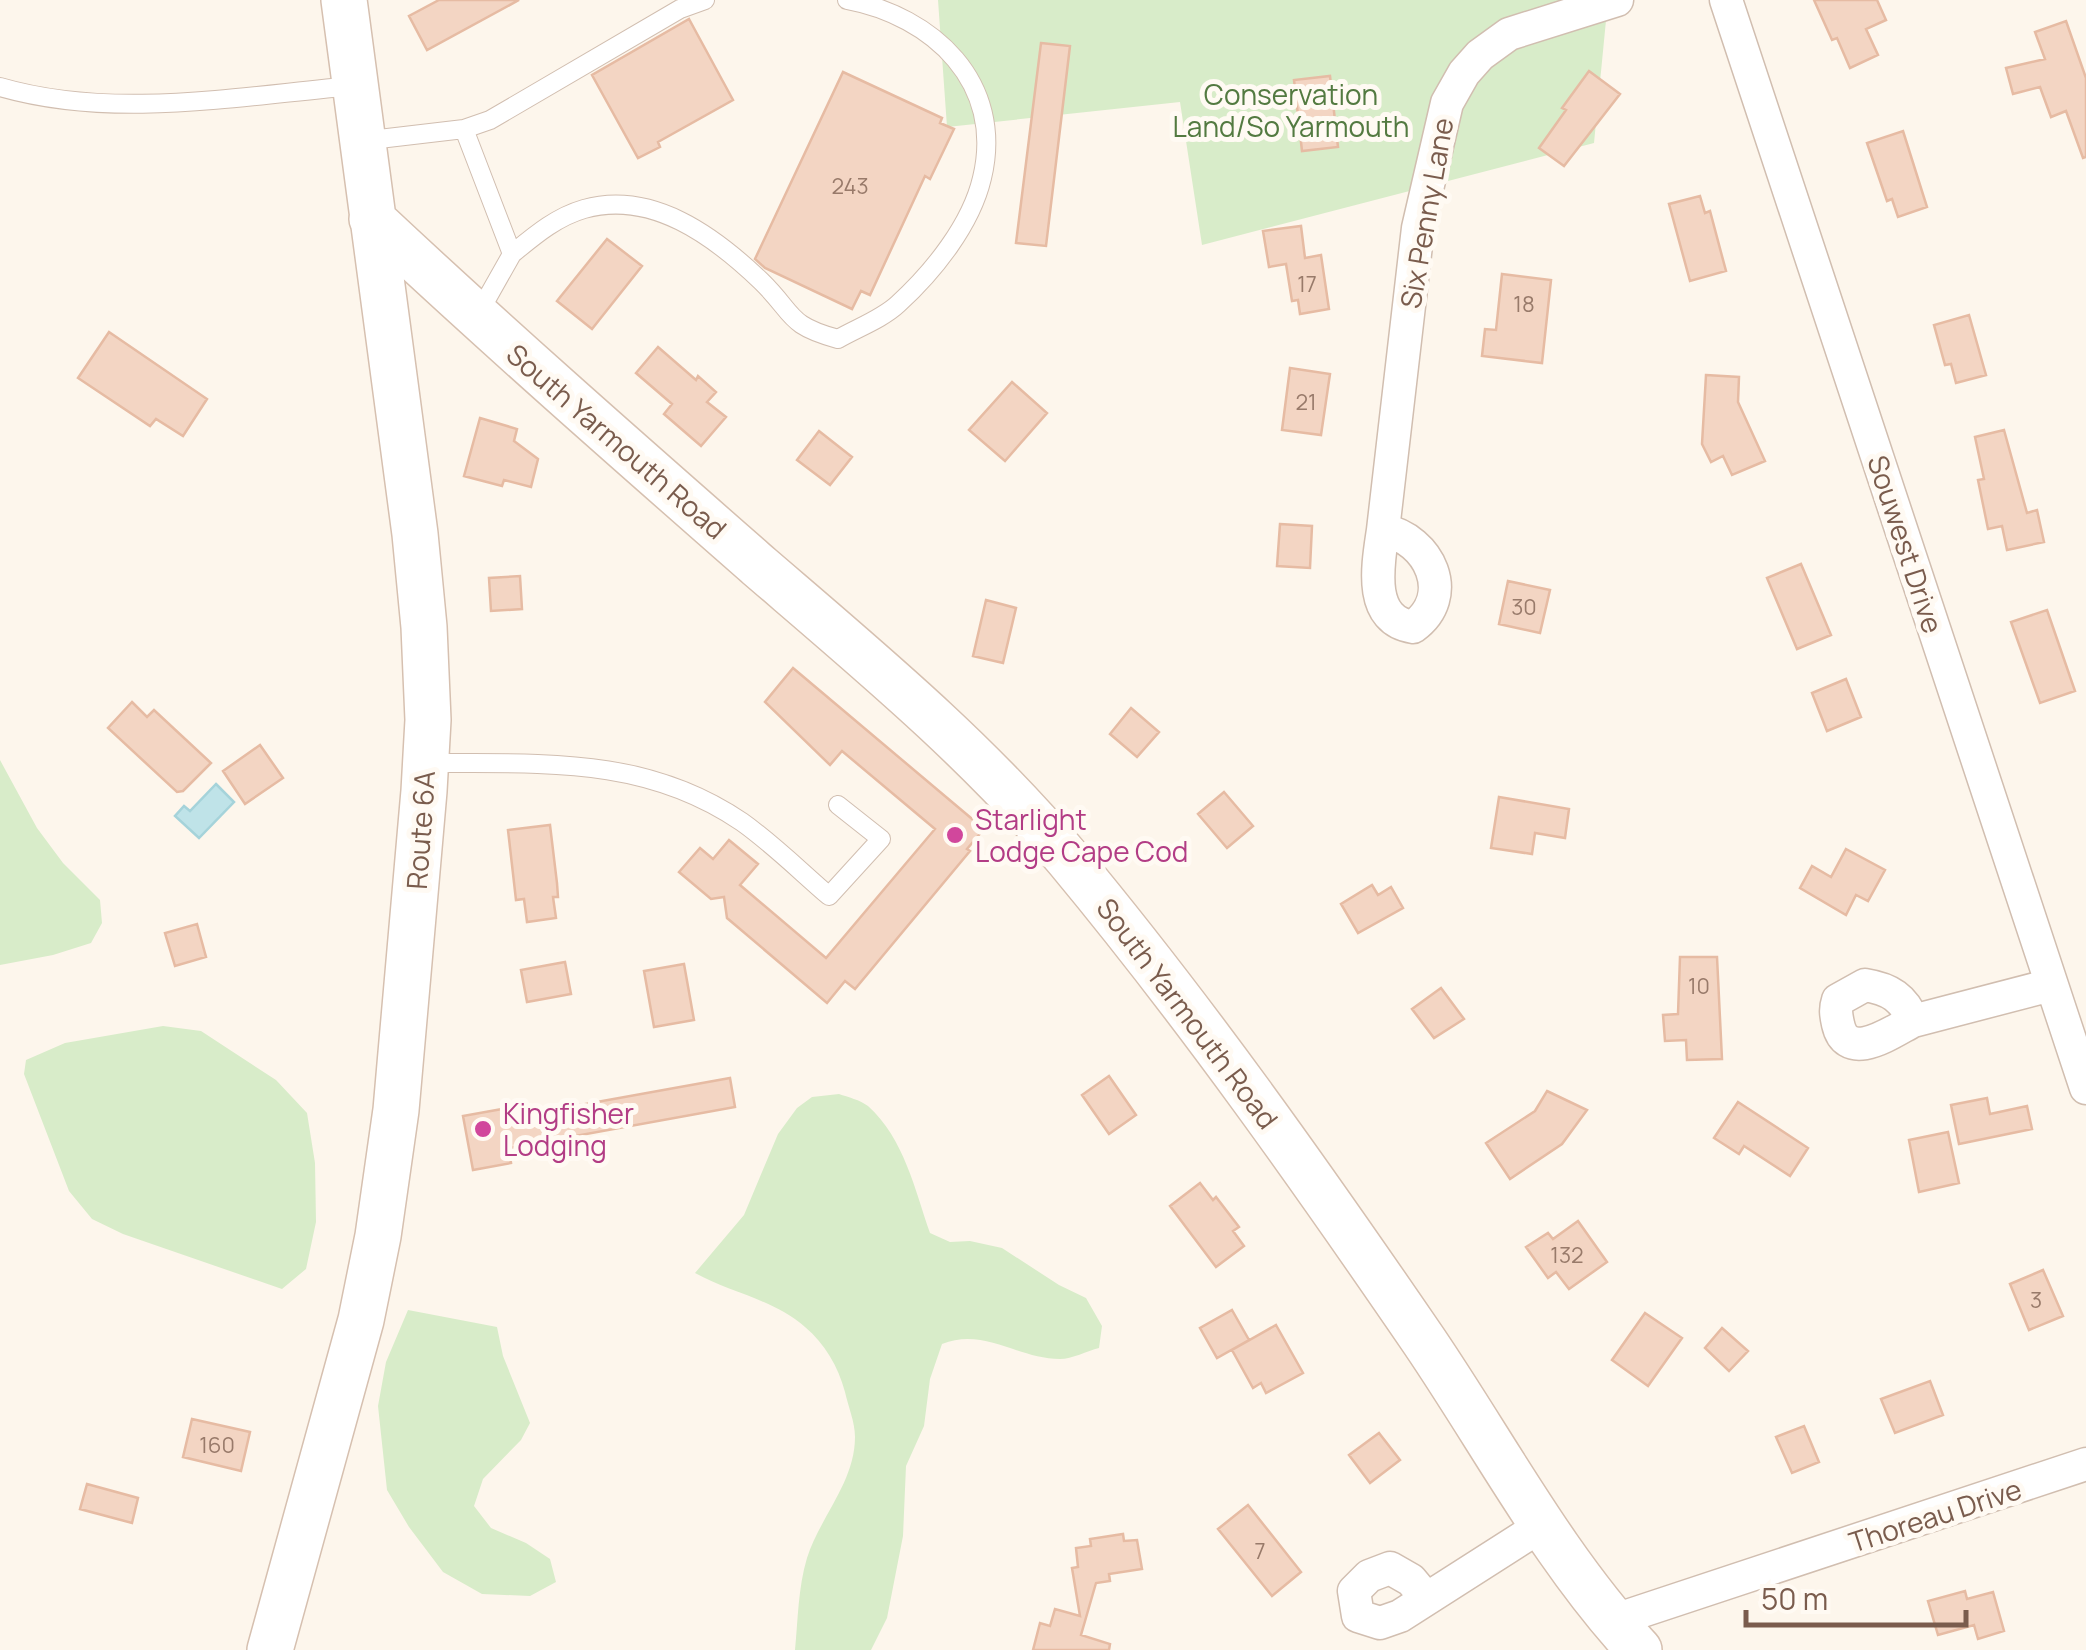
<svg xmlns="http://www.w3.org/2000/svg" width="2086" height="1650" viewBox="0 0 2086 1650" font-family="Manrope,sans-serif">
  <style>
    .green { fill: #d8ecc9 }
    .water { fill: #bfe3e8; stroke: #a5d3da; stroke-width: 2.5 }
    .building { fill: #f3d5c3; stroke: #e6bba3; stroke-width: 2.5 }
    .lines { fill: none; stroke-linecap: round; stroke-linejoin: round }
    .service-casing { stroke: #d1beb0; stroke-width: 20 }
    .minor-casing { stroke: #d1beb0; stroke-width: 35 }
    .secondary-casing { stroke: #d6c0b0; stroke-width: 48 }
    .service { stroke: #fff; stroke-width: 18 }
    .minor { stroke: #fff; stroke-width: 32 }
    .secondary { stroke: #fff; stroke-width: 45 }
    .hotel-dot { fill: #d1479c; stroke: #fffaf3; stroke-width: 4 }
    .labels { text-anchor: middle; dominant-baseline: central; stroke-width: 10; stroke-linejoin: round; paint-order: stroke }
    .number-label { font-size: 22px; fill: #987a6a }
    .park-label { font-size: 28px; fill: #537a41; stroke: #fffaf3 }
    .street-label { font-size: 28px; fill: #7a5c4d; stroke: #fffaf3 }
    .hotel-label { font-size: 28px; fill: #b23c85; stroke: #fffaf3; text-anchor: start }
  </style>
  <rect width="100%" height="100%" fill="#fdf6ec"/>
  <!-- green -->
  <path class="green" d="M938,0h670l-14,143 -392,102 -22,-143 -233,25z
    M0,760l37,68 26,35 37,37 2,23 -11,20 -38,12 -53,10z
    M163,1026l38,5 75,49 31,33 8,50 1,59 -10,47 -24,20 -159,-55 -31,-15 -23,-28 -45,-117 2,-14 39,-17z
    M839,1094c9,3 21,6 29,12 36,32 47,84 62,127l20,9 20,-1 32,7 57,37 27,13 16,28 -3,22c-12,3 -27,11 -39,11 -42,0 -76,-32 -118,-15l-12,35 -6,47 -18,40 -3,70 -16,82 -16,32h-76c3,-30 3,-62 12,-92 13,-41 48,-76 48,-121 0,-15 -7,-31 -10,-45 -7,-26 -20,-48 -40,-65 -32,-28 -74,-34 -110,-54l49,-58 34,-81 19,-26 15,-11z
    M408,1310l89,17 6,29 27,67 -9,17 -38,39 -9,27 17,22 35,15 24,16 6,23 -26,14 -48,-2 -39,-22 -34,-45 -22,-37 -9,-84 8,-44z"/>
  <!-- water -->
  <path class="water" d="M216,784l18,18 -35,36 -24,-22 9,-10 6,5z"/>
  <!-- building -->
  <path class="building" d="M439,0h80l-92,50 -18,-34z
    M1814,0h63l9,20 -20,9 12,26 -28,13 -13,-30 -5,2z
    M689,19l44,81 -75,42 2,5 -22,11 -46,-83z
    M2066,21l20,57v79l-3,1 -17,-47 -15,6 -11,-30 -27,7 -7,-26 39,-9 -10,-27z
    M1041,43l29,3 -24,200 -30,-3z
    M1589,71l31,23 -56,72 -25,-18 27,-38 -4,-2z
    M843,72l99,46 -2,5 14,6 -24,50 -5,-3 -55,119 -9,-4 -9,18 -87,-41 -10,-9z
    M1330,76l8,71 -36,4 -8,-71z
    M1903,131l24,76 -29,10 -6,-18 -5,2 -20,-58z
    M1700,196l5,17 5,-2 16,60 -36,10 -21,-77z
    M1301,226l4,32 16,-3 8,54 -29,5 -2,-14 -6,1 -6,-37 -17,3 -6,-36z
    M607,239l35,27 -50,63 -35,-28z
    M1502,274l49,6 -9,83 -60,-7 3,-27 11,1z
    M1969,315l17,60 -30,8 -5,-19 -6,1 -11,-40z
    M109,332l98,67 -24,37 -27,-17 -6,7 -72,-48z
    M658,347l38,33 2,-4 18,16 -9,10 19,15 -25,29 -37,-32 8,-10 -36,-31z
    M1290,368l40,6 -9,61 -39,-5z
    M1706,375l33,2 -1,25 27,59 -33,14 -9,-19 -12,6 -9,-18z
    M1012,382l35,31 -42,48 -36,-31z
    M480,418l37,11 -3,12 24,18 -7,28 -27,-7 -2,6 -38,-10z
    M2004,430l23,83 10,-3 7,32 -37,8 -5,-24 -14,3 -10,-49 6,-1 -9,-42z
    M819,431l33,26 -22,28 -33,-25z
    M1280,524l32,2 -2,42 -33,-2z
    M1801,564l30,71 -34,14 -30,-71z
    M520,576l2,33 -31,2 -2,-33z
    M1508,581l42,9 -10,43 -41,-9z
    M986,600l30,8 -13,55 -30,-7z
    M2047,610l28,81 -35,12 -29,-81z
    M793,668l191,161 -17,20 3,2 -115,138 -10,-8 -18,22 -100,-85 -3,-21 -13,2 -32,-27 21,-24 13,11 16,-19 29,24 -18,21 86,73 109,-129 -93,-78 -12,14 -65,-63z
    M1846,679l15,38 -34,14 -15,-38z
    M132,702l15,15 7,-7 57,53 -28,28 -6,1 -69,-64z
    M1131,708l28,24 -22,25 -27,-23z
    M260,745l23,33 -38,26 -22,-33z
    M1224,792l29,34 -26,22 -29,-34z
    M1499,797l70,12 -4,29 -30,-5 -3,21 -41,-6z
    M550,825l7,58 1,14h-5l3,21 -29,4 -3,-23 -8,1 -8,-70z
    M1846,849l39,21 -17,31 -12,-6 -10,20 -46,-27 12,-22 19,11z
    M1372,885l6,10 13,-8 12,21 -45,25 -17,-29z
    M197,924l9,33 -31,9 -10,-33z
    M1680,957h37l5,102 -35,1 -1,-20 -21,1 -2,-26 15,-1z
    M565,962l6,32 -44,8 -6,-32z
    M684,964l10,56 -40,7 -10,-56z
    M1441,988l23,31 -30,19 -22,-29z
    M1109,1076l27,39 -27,19 -27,-39z
    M730,1078l5,29 -226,41 2,15 -38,7 -10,-54 39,-7 1,10z
    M1547,1091l40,19 -25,34 -52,35 -24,-36 49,-32z
    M1987,1098l3,16 37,-8 5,23 -73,15 -8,-39z
    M1738,1102l70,46 -18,28 -46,-30 -5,8 -25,-16z
    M1948,1132l11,51 -40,9 -10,-52z
    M1200,1183l13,17 3,-3 23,30 -6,4 11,15 -28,21 -46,-61z
    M1578,1221l29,41 -38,27 -13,-17 -8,6 -22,-31 22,-14 5,6z
    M2043,1270l20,46 -34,14 -19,-46z
    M1232,1310l17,30 -32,18 -17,-30z
    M1645,1313l37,25 -34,48 -36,-26z
    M1276,1325l27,48 -37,20 -5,-10 -8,5 -21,-38z
    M1722,1328l26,23 -19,20 -24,-23z
    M1930,1381l13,34 -48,18 -14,-34z
    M192,1419l58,13 -9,39 -58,-14z
    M1804,1426l15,36 -27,11 -16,-36z
    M1379,1433l21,27 -30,23 -21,-28z
    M87,1484l51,14 -6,25 -52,-14z
    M1248,1505l53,67 -29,24 -54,-67z
    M1123,1534l1,7 13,-1 5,29 -33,5 1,7 -14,2 -15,52 29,9 -1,6h-76l7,-27 10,3 5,-17 25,7 -8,-48 6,-1 -2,-19 15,-2 -1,-7z
    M1965,1591l2,8 26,-7 11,39 -26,8 -4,-14 -36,10 -10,-34z"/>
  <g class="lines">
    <defs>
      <path id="service" d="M0,87c113,33 239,9 354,-1
        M464,129l26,-9 190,-111 25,-9
        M362,141l102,-12 48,125 -35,62
        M512,254c22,-18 44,-37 72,-45 68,-19 130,27 177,72 34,33 25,44 77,58 19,-11 44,-20 60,-35 35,-32 73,-79 84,-126 23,-95 -49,-162 -135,-178
        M426,763c113,1 218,-8 316,59 31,22 59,50 87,74l52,-57 -43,-34"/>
      <path id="minor" d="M1726,0l360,1088
        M1383,530l35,-302 29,-125 17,-30 16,-18 29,-21 108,-34
        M1383,530c47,9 73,66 30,97 -46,-7 -35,-63 -30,-97z
        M1865,985c25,4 39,13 48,36 -20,10 -66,44 -75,3 -2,-9 -3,-15 0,-24z
        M1913,1021l138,-36
        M1426,1598l-15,-18 -21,-12 -21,8 -15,15 4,25 22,7 20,-7 144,-92
        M1612,1621l474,-157"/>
      <path id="secondary" d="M372,219c127,119 257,233 388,348 107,92 218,184 308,292 128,154 243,317 356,482 70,103 130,218 215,309
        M270,1650l91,-330 17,-84 18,-126 28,-319 4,-71 -4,-93 -9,-93 -71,-534"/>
    </defs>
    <!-- service casing -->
    <use href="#service" class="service-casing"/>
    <!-- minor casing -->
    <use href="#minor" class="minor-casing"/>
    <!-- secondary casing -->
    <use href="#secondary" class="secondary-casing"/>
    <!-- service -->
    <use href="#service" class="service"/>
    <!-- minor -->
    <use href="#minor" class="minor"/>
    <!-- secondary -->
    <use href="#secondary" class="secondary"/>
  </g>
  <!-- markers -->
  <g class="hotel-dot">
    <circle cx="955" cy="835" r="10"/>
    <circle cx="483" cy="1129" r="10"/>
  </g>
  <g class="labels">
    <!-- number labels -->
    <g class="number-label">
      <text x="850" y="186">243</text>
      <text x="1307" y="284">17</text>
      <text x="1524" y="304">18</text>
      <text x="1306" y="402">21</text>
      <text x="1524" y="607">30</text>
      <text x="1699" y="986">10</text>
      <text x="1567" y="1255">132</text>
      <text x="2036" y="1300">3</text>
      <text x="217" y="1445">160</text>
      <text x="1260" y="1551">7</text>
    </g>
    <!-- park labels -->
    <g class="park-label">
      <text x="1291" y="94">Conservation<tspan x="1291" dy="32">Land/So Yarmouth</tspan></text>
    </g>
    <!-- street labels -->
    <g class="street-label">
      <text transform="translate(1426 213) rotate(-80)">Six Penny Lane</text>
      <text transform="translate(617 441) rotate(41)">South Yarmouth Road</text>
      <text transform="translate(1906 544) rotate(72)">Souwest Drive</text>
      <text transform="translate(420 830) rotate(-86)">Route 6A</text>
      <text transform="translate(1188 1013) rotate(53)">South Yarmouth Road</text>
      <text transform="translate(1935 1515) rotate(-18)">Thoreau Drive</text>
    </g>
    <!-- hotel labels -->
    <g class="hotel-label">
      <text x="975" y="819">Starlight<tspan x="975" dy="32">Lodge Cape Cod</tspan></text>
      <text x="503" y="1113">Kingfisher<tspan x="503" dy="32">Lodging</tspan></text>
    </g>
  </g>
  <!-- scale -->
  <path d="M1746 1610v15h220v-15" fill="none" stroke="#7a5c4d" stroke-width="5"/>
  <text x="1761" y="1610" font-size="30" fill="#7a5c4d" stroke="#fffaf3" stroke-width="8" paint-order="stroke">50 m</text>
</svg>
